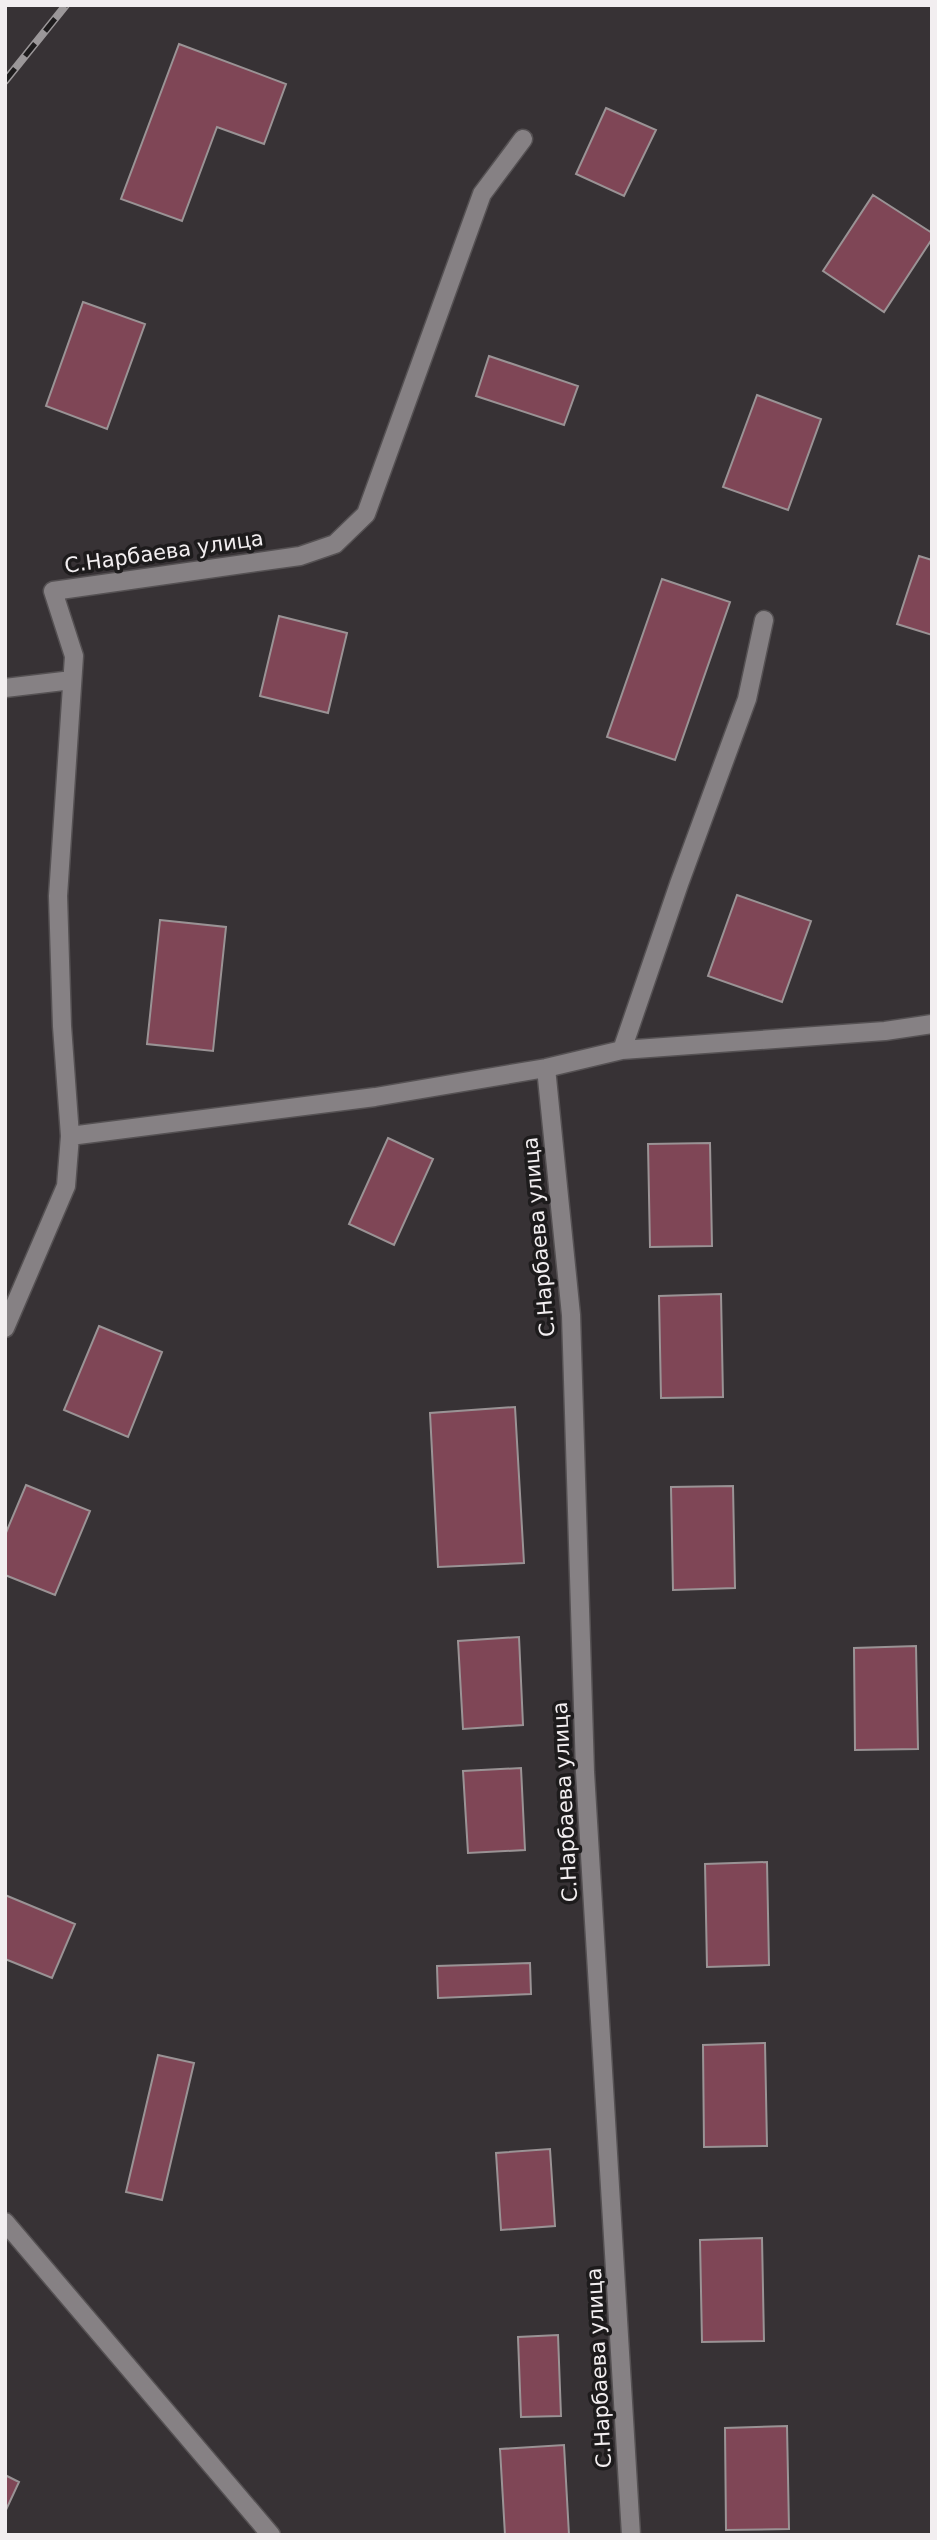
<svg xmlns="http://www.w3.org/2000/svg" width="937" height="2540" viewBox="0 0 937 2540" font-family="'DejaVu Sans',sans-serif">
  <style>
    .building { fill: #7f4656; stroke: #9a9395; stroke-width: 2 }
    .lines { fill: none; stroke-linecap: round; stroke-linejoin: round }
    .minor-casing { stroke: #555153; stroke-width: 21 }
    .minor { stroke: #868184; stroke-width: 18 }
    .rail-casing { stroke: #9b9799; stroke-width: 8 }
    .rail { stroke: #1d1b1c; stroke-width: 5; stroke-dasharray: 16; stroke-linecap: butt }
    .labels { text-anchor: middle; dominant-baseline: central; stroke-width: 7; stroke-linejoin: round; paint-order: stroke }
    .street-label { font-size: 21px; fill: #f2eef0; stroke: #1d1b1c }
  </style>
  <rect width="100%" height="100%" fill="#373235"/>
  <!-- building -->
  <path class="building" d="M179,44l107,40 -22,60 -47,-17 -35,94 -61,-22z
    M606,108l50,22 -32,66 -48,-22z
    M873,195l59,38v6l-48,73 -61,-41z
    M83,302l62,22 -38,105 -61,-23z
    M489,356l89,30 -14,39 -88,-29z
    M757,395l64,24 -33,91 -65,-23z
    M919,556l13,4v75l-35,-11z
    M662,579l68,23 -55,158 -68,-23z
    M279,616l68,17 -19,80 -68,-17z
    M737,895l74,26 -29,81 -74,-26z
    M160,920l66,7 -13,124 -66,-7z
    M388,1138l45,21 -39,86 -45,-21z
    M710,1143l2,103 -62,1 -2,-103z
    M721,1294l2,103 -62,1 -2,-102z
    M99,1326l63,26 -34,85 -64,-27z
    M515,1407l9,156 -86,4 -8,-154z
    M26,1485l64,26 -35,84 -50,-20v-40z
    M733,1486l2,102 -62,2 -2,-103z
    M519,1637l4,88 -60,4 -5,-88z
    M916,1646l2,103 -63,1 -1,-102z
    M521,1768l4,82 -57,3 -5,-82z
    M767,1862l2,103 -62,2 -2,-103z
    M5,1895l70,29 -23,54 -47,-19z
    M530,1963l1,31 -93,4 -1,-32z
    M765,2043l2,103 -63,1 -1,-102z
    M158,2055l36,8 -32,137 -36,-8z
    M550,2149l5,77 -54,4 -5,-77z
    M762,2238l2,103 -62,1 -2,-102z
    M558,2335l3,81 -40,1 -3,-80z
    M787,2426l2,103 -63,1 -1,-102z
    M564,2445l5,90h-64l-5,-86z
    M5,2475l14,7 -14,30z"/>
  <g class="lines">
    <defs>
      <path id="minor" d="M5,688l67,-8
        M622,1050l57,-166 68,-185 17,-79
        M546,1068l25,247 14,457 46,763
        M70,1136l305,-39 171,-29 76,-18 263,-19 47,-7
        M5,1328l61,-142 4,-50 -8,-110 -4,-130 16,-240 -21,-65 247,-35 35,-12 31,-30 116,-320 41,-55
        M5,2222l266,313"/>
    </defs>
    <!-- minor casing -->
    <use href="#minor" class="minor-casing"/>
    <!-- minor -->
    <use href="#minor" class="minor"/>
    <defs>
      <path id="rail" d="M5,81l61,-76"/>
    </defs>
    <!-- rail casing -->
    <use href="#rail" class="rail-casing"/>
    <!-- rail -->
    <use href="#rail" class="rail"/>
  </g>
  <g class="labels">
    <!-- street labels -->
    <g class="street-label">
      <text transform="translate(164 552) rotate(-8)">С.Нарбаева улица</text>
      <text transform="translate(539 1237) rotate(-95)">С.Нарбаева улица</text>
      <text transform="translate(565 1802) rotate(-93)">С.Нарбаева улица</text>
      <text transform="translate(599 2368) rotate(-93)">С.Нарбаева улица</text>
    </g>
  </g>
  <!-- border -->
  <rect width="937" height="2540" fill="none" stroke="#f2eef0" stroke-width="14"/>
</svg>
